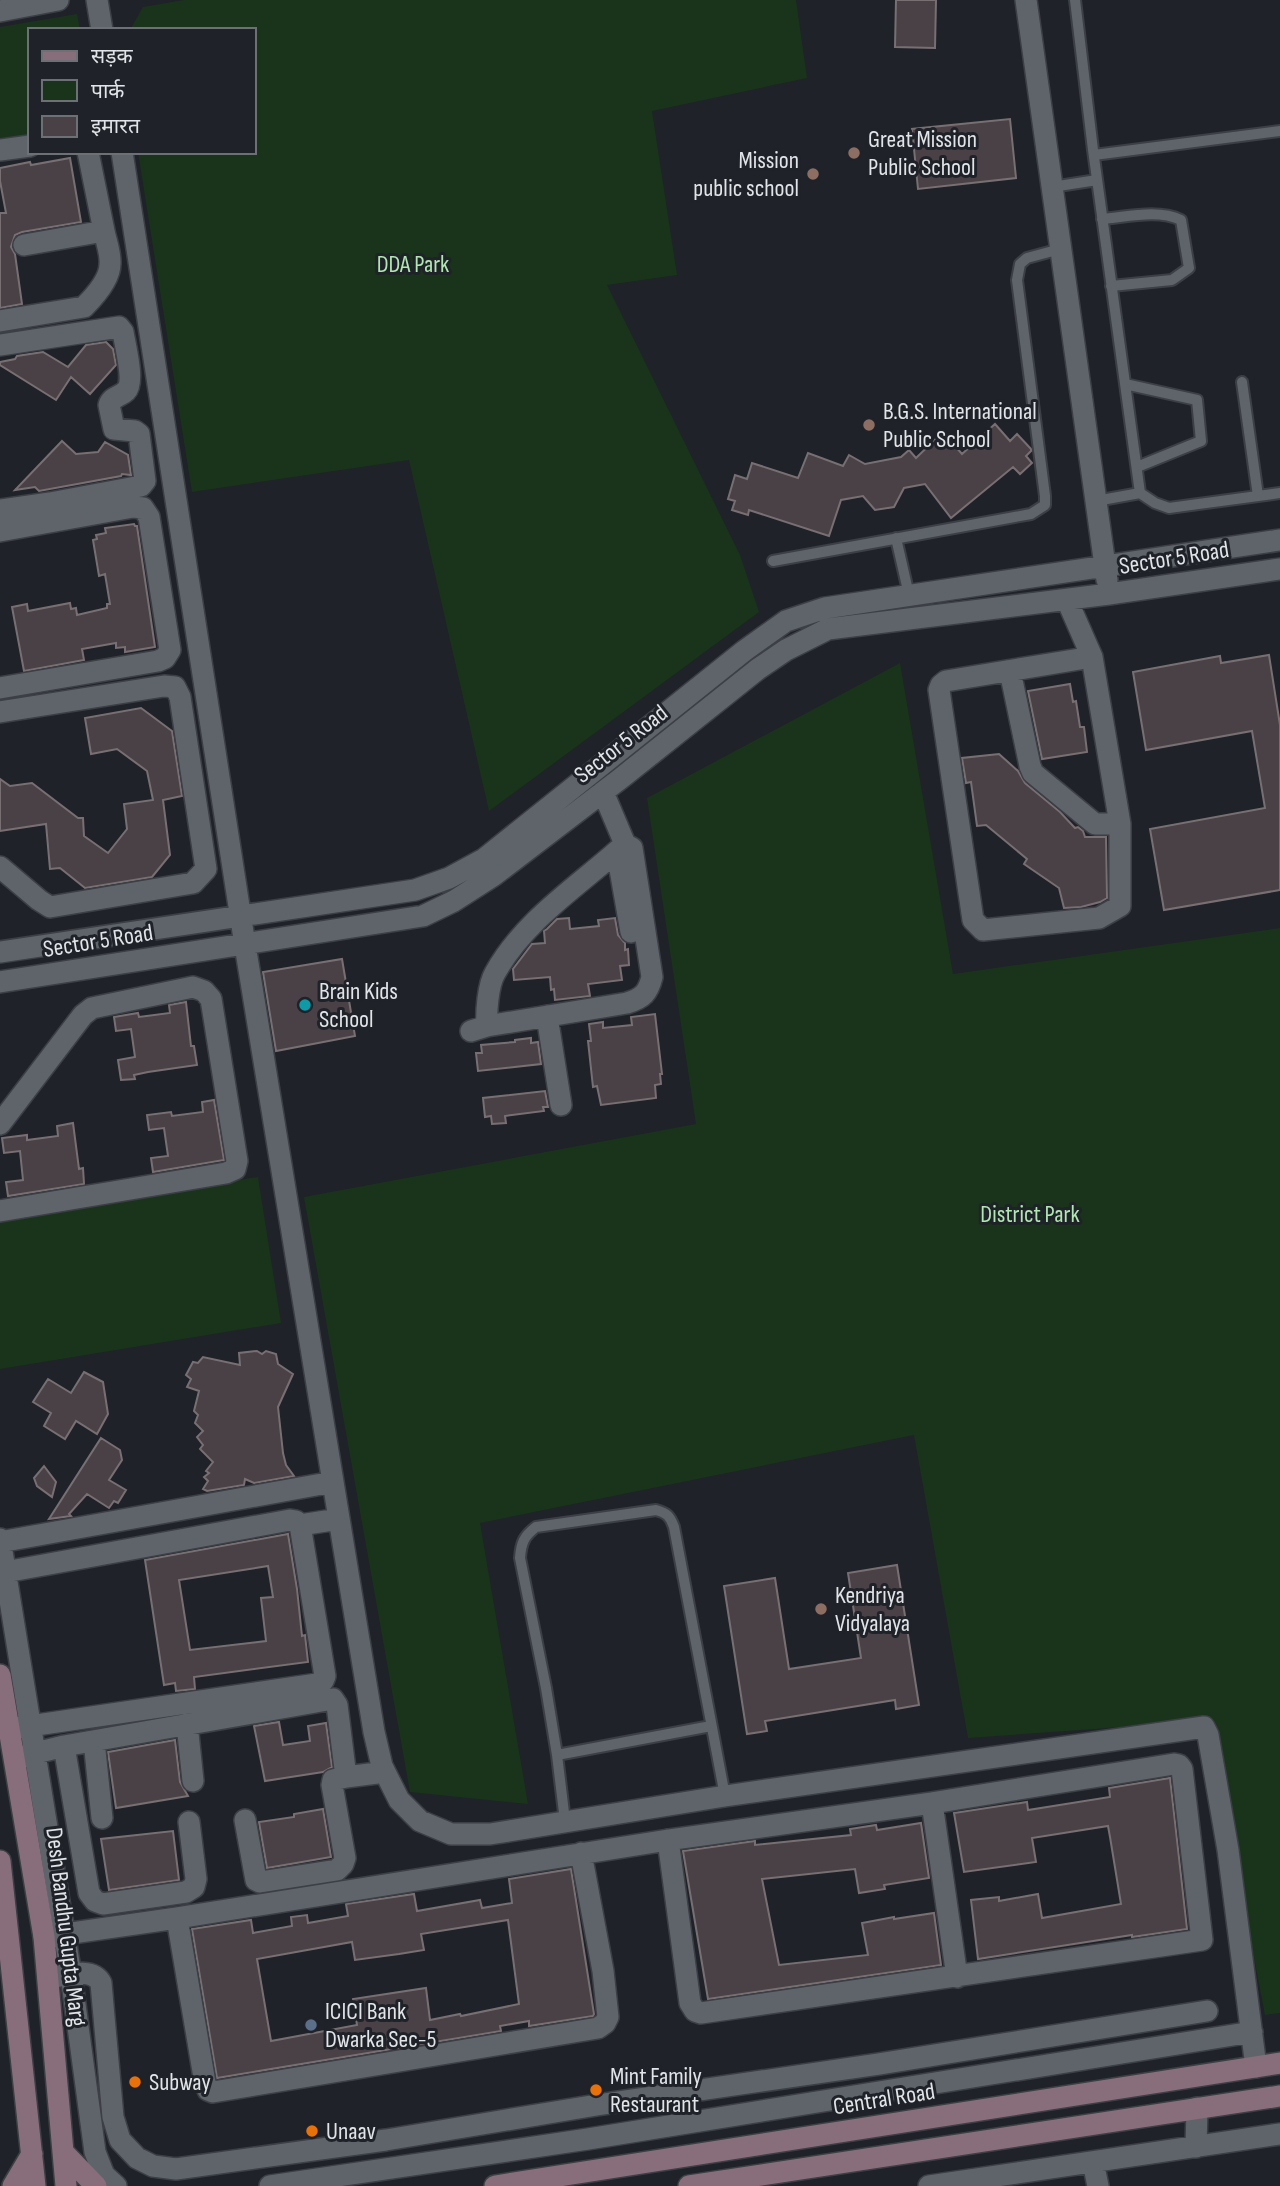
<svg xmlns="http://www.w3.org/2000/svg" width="1280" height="2186" viewBox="0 0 1280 2186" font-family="'Sofia Sans Condensed','Noto Sans Devanagari',sans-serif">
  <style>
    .green { fill: #1a341b }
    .building { fill: #494145; stroke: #786f73; stroke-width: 2; fill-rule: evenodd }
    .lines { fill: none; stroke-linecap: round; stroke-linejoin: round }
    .lane-casing { stroke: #3c3f45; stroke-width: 14 }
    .street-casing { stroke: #3c3f45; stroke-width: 24 }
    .secondary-casing { stroke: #3c3f45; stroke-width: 24 }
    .lane { stroke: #5f646b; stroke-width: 10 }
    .street { stroke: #5f646b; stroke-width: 21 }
    .secondary { stroke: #886e7b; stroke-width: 21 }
    .education-dot { fill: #8d6e63; stroke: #1f2228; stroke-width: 2.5 }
    .culture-dot { fill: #0f9aa8; stroke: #1f2228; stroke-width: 2.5 }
    .service-dot { fill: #5c6f8a; stroke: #1f2228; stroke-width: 2.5 }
    .food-dot { fill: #e8710a; stroke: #1f2228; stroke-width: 2.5 }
    .labels { text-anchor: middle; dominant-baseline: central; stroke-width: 6; stroke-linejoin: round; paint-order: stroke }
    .poi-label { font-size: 24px; fill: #e1e4e8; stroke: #1f2228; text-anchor: start }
    .park-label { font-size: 24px; fill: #b1e8b1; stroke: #1f2228 }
    .street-label { font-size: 24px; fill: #e1e4e8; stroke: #1f2228 }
  </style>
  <rect width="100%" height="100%" fill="#1f2228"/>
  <!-- green -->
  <path class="green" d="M184,0h612l11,78 -155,33 25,164 -70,10 133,270 19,57 -270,199 -80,-351 -217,32 -54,-340h116v-122h-124l13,-23z
    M77,14l3,16h-50v105l-30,5v-113z
    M900,663l53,311 327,-46v1085l-15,2 -56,-294 -241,17 -54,-303 -434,88 48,281 -118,-12 -106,-595 392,-73 -49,-326z
    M258,1177l23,146 -281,46v-150z"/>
  <!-- building -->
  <path class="building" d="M896,0h40l-1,48 -40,-1z
    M1010,119l6,59 -98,11 -6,-60z
    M70,158l11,64 -59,10 -7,3 -4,12 4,7 7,50 -22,4v-95h6l-6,-32v-13l30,-6 1,3z
    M106,342l7,7 3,16 -26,29 -19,-17 -15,23 -56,-35v-3l15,-3 2,-3 26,-4 25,15 18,-22z
    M995,424l15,17 7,-7 14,15v2l-5,5 6,7 -12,11 -7,-7 -62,51 -26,-34 -21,4 -10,19 -19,3 -12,-14 -22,4 -12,36 -80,-26 -1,5 -16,-5 3,-9 -7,-2 7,-24 12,4 5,-16 46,15 10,-25 35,13 6,-11 16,9 36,-7 8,-7 7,8 27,-26 19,22z
    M62,441l14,13 22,-2 7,-10 23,13 3,20 -9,-1 -1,2 -82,15 -4,-4 -20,3z
    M134,524l1,2h2l18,121 -30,5v-5l-9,1v-5l-34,6 2,11 -60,11 -12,-64 15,-3 1,7 42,-8 1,6 5,-1 1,7 30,-7v-4h3l-5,-30 -6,2 -6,-36 4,-1 -1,-4 10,-2 -1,-5z
    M1269,655l11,70v165l-116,20 -14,-81 115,-21 -13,-77 -106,19 -13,-78 87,-16 1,7z
    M1070,684l3,18 3,-1 4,26h4l3,25 -45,7 -14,-68z
    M141,708l31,23 10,65 -19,4 7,55 -18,22 -67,11 -25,-20 -10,1 -4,-45 -46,7v-52l10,7 22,-3 46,35h5l1,18 24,17 19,-24 -3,-25 29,-4 -6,-29 -30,-22 -26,5 -6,-36z
    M999,754l19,17 7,12 35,29 15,16 3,-1 5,4 2,6h21l1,61 -7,4 -19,5 -17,1 -5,-20 -35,-24 3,-5 -41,-34 -9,1 -6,-44 -5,1 -4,-25z
    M569,918l1,11 29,-3 -1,-6 17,-2 3,17 7,8v7l3,-1 1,16 -9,1 2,14 -34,4 2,12 -35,4 -1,-11 -3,1 -1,-13 -36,3 -1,-11 19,-25 13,-1 -1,-12 3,-2 10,-10z
    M342,959l13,77 -79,15 -13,-79z
    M186,1002l5,44h3l3,19 -49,7 -14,3 1,4 -14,1 -3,-20 17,-3 -4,-28 -15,2 -2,-14 24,-4 1,4 31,-4 -1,-8z
    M655,1014l7,60h-2l1,10 -6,1 1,13 -55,7 -4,-19 -4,1 -5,-46h3l-2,-17 14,-2v6l29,-3 -1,-8z
    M531,1038v5l7,-1 3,22 -63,7 -2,-18h6l-1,-8 34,-3v-2z
    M545,1091l3,16h-5l1,4 -39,5 1,7 -14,1 -1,-8 -6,1 -2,-19z
    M214,1100l10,60 -71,12 -2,-14 17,-2 -4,-28 -15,2 -2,-15 24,-3 1,4 31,-4 -1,-10z
    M73,1123l6,46 4,-1 1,16 -76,12 -2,-14 17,-2 -3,-29 -16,2 -2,-15 25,-3v5l31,-4 -1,-10z
    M257,1351l5,3 4,-3 10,3 2,10 15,10 -15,33 5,46 3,12 8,11 -40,7 -9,-4 -1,6 -37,6 -4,-2 5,-8 -4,-4 5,-4 -3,-2 7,-9 -13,-13 3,-4 -6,-8 6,-6 -8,-8 3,-8 -4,-4 5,-20 -12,-4 4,-8 -5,-4 7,-13 5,1 5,-6 37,8 -1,-12z
    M84,1372l19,10 5,32 -11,20 -21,-13 -11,18 -21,-13 7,-13 -18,-11 15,-23 23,14z
    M101,1438l19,12 2,10 -13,20 17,10 -8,13 -4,-2 -5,7 -22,-14 -18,20 2,2 -22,3z
    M44,1466l12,16 -4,15 -15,-11 -3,-8z
    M288,1534l9,55 5,47 3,-1 3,27 -114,15 1,12 -19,2 -1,-8 -11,2 -19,-125zM268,1566l5,31 -12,1 5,43 -76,9 -11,-70z
    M897,1565l22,140 -23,4 -1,-9 -130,21 2,10 -20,3 -23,-148 51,-8 14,91 72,-11 -13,-85z
    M279,1722l4,23 27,-4 -2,-15 18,-3 6,44 -9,5 -58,9 -11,-55z
    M175,1740l5,42 8,14 -72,12 -8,-56z
    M1170,1778l17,151 -55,8v-2l-154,24 -7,-59 28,-3v4l39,-7 4,24 79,-14 -11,-67 -2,-11 -76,12 4,24 -72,10 -10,-59 73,-11 1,8 82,-13 -1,-9z
    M323,1809l8,48 -64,11 -8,-46 35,-5v-3z
    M921,1823l8,55 -45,7 1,4 -26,4 -4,-24 -93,10 17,86 89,-10 -6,-32 32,-6v2l40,-6 7,52 -233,34 -25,-148 72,-10v4l96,-10 -1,-6 26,-4 1,5z
    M173,1831l6,49 -70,10 -8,-51z
    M571,1869l23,145 -1,2 -64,10v-5l-29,5 1,5 -284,47 -25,-149 59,-9 2,13 39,-7 -1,-9 16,-2 1,8 40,-7 -2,-12 68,-10 3,17 63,-11 2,8 30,-5 -3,-24zM508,1920l11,84 -58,12 -1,-2 -30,6 -4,-32 -73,11 4,26 -86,16 -14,-82 95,-17 3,18 44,-6 25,-4 -3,-16z"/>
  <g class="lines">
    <defs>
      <path id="lane" d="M1075,0l18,150 47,343 -44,8
        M1094,155l186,-24
        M1052,187l45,-7
        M1102,219c25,-2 56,-10 79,1l8,48 -17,12 -61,6
        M1242,382l16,114
        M1125,384l72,16 4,41 -64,26
        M1140,493l15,10 14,5 111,-15
        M896,538l13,57
        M773,561l258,-47 14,-9v-9l-28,-216 3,-16 7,-6 33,-9
        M557,1755l154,-29
        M565,1821l-8,-66 -11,-67 -26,-130c1,-15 4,-22 16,-31l120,-17c11,3 14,6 18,17l51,269"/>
      <path id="street" d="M97,0l5,30
        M1026,0l81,580
        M0,11l58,-11
        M0,150l30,-4
        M88,152l16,79
        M122,152l123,793 129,787 8,34 17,34 21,21 31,13h39l235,-38 479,-69 4,8 20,115 28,217
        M0,321l84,-14c10,-10 26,-28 26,-43 1,-10 -4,-23 -6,-33l-80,14
        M0,345l119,-18 4,5c2,13 12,50 3,59 -6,6 -14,5 -17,14l5,24 21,2 4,3 6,47 -4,5 -91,17 -50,7
        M0,531l133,-24 10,1 6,9 21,133 -5,8 -7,3 -158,27
        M1067,600l25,57 28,167v82l-21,12 -116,12 -10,-10 -34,-230 2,-5 5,-4 146,-24
        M1010,671l20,95 3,7 62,51h25
        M0,712l164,-26 11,1 5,10 26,172 -13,14 -143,24 -11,-7 -39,-33
        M617,852l14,80
        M0,952l415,-62 34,-12 35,-19 260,-208 42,-30 39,-13 455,-68
        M0,982l423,-66 31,-15 39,-25 127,-97 138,-110 28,-19 42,-21 281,-35 171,-25
        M547,1016l14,89
        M487,1026c-1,-14 1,-41 8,-53 30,-54 85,-88 130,-129
        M471,1031l16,-5 140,-23c16,-5 21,-10 25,-26l-20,-129 -7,-4 -22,-52
        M0,1124l83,-109 9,-7 101,-21 11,4 7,8 26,162 -2,8 -9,4 -226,38
        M300,1525l39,-6
        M0,1539l71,436 24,177 9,23 12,11
        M0,1542l333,-60
        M0,1573l290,-53 6,1 4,4 25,151 -2,5 -6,3 -308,45
        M187,1724l6,57
        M94,1741l8,77
        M64,1746l269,-47 4,6 9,72 39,-5
        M20,1757l44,-11 25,147 6,8 8,3 83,-12 8,-5 2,-8 -7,-57
        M932,1803l25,174
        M245,1820l11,60 4,2 77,-12 6,-6 2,-6 -13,-73 1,-5 13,-3
        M177,1918l28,165 3,7 5,2 385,-64 7,-5 3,-6 -5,-46 -22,-118
        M44,1937l133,-19 491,-78 264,-37 242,-39 5,1 3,4 20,171 -501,73 -6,-2 -5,-8 -22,-163
        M48,1978c16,-2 44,-12 53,5l12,134 7,23 17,18 16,8 23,3 210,-29 211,-35 282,-41 328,-53
        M1196,2147l1,-39
        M1093,2162l5,24
        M270,2186l318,-47 664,-107
        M929,2186l351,-52"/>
      <path id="secondary" d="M0,1675l44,262 22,249
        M0,1861l35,325
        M63,2152l33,34
        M13,2186l19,-32
        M495,2186l785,-123
        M689,2186l591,-90"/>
    </defs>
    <!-- lane casing -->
    <use href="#lane" class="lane-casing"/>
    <!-- street casing -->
    <use href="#street" class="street-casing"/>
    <!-- secondary casing -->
    <use href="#secondary" class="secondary-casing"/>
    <!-- lane -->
    <use href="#lane" class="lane"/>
    <!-- street -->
    <use href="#street" class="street"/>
    <!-- secondary -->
    <use href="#secondary" class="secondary"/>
  </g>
  <!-- markers -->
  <g class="education-dot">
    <circle cx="854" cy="153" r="7"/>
    <circle cx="813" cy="174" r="7"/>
    <circle cx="869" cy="425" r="7"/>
    <circle cx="821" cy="1609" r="7"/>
  </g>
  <circle class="culture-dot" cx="305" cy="1005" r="7"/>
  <circle class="service-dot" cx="311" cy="2025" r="7"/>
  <g class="food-dot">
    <circle cx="135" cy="2082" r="7"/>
    <circle cx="596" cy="2090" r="7"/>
    <circle cx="312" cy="2131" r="7"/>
  </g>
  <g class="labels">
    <!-- poi labels -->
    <g class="poi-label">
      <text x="868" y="139">Great Mission<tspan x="868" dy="28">Public School</tspan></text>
      <text x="799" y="160" text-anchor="end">Mission<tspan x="799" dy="28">public school</tspan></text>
      <text x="883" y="411">B.G.S. International<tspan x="883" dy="28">Public School</tspan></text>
      <text x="319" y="991">Brain Kids<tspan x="319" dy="28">School</tspan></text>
      <text x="835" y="1595">Kendriya<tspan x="835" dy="28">Vidyalaya</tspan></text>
      <text x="325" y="2011">ICICI Bank<tspan x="325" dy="28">Dwarka Sec-5</tspan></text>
      <text x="610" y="2076">Mint Family<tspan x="610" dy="28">Restaurant</tspan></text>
      <text x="149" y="2082">Subway</text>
      <text x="326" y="2131">Unaav</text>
    </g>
    <!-- park labels -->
    <g class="park-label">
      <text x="413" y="264">DDA Park</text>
      <text x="1030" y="1214">District Park</text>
    </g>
    <!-- street labels -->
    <g class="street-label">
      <text transform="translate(1174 558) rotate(-9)">Sector 5 Road</text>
      <text transform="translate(621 744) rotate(-38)">Sector 5 Road</text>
      <text transform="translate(98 941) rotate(-9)">Sector 5 Road</text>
      <text transform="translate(66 1927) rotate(83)">Desh Bandhu Gupta Marg</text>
      <text transform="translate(884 2099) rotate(-9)">Central Road</text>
    </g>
  </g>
  <!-- legend -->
  <rect x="28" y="28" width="228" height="126" fill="#1f2228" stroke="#6d7075" stroke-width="2"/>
  <rect x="42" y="51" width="35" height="10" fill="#886e7b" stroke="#6d7075" stroke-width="2"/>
  <text x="91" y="63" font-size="21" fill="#e1e4e8">सड़क</text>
  <rect x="42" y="80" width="35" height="21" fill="#1a341b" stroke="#6d7075" stroke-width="2"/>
  <text x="91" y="98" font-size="21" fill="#e1e4e8">पार्क</text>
  <rect x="42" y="116" width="35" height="21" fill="#494145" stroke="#6d7075" stroke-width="2"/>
  <text x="91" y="133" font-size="21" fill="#e1e4e8">इमारत</text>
</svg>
